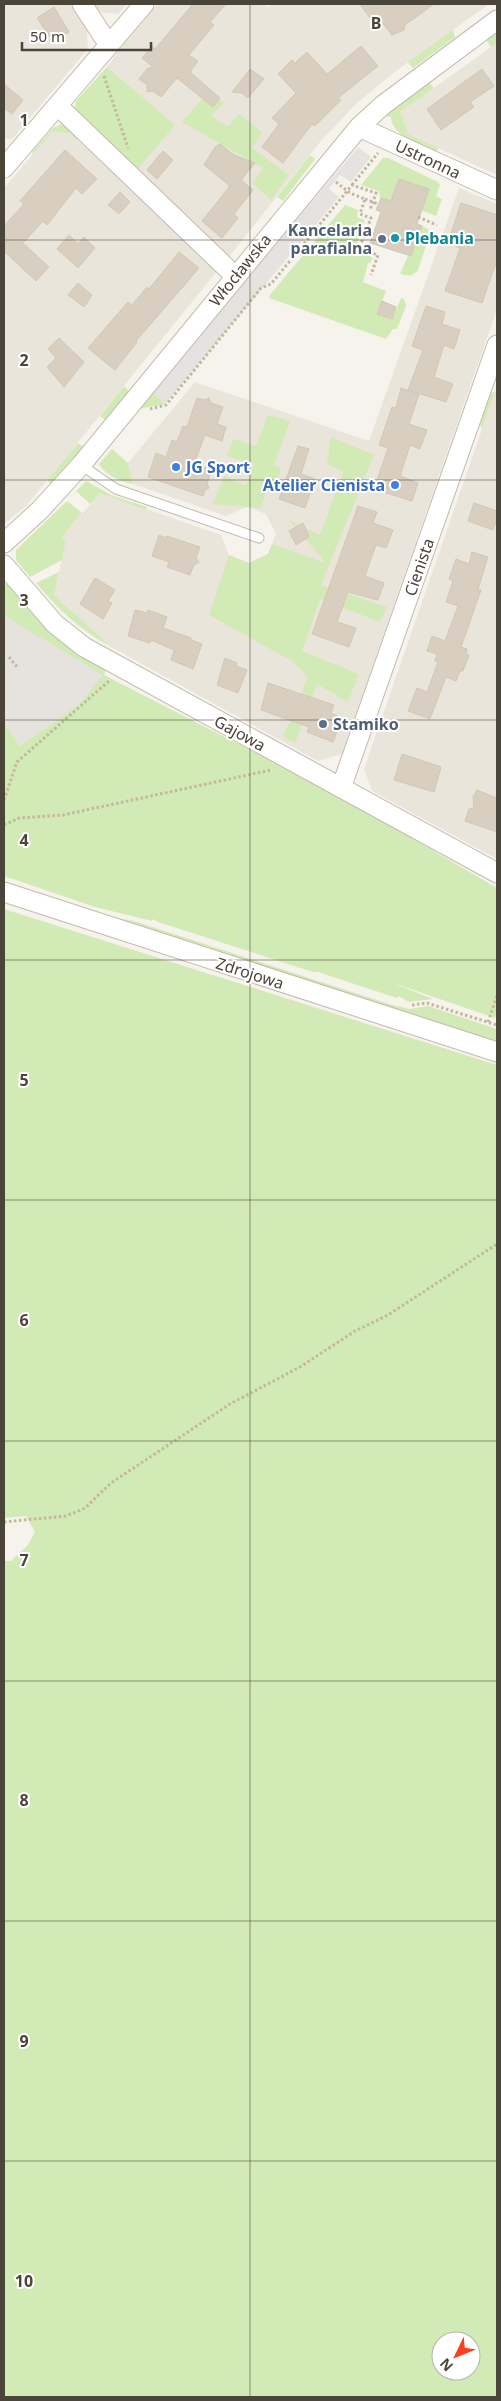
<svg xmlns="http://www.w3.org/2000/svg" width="501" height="2401" viewBox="0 0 501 2401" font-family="'Noto Sans',sans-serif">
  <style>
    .residential { fill: #eae5da }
    .industrial { fill: #e6e2dd }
    .green { fill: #d2eab5; fill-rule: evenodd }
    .parking { fill: #e5e3e0 }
    .building { fill: #d8cfc1; stroke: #d3c7b4 }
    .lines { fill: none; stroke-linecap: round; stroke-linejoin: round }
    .lane-casing { stroke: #c2bbae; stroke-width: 11 }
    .street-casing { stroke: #c2bbae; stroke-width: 21 }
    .path { stroke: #c4b79f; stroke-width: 3; stroke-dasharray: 2.5 2.5; stroke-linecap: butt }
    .lane { stroke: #fff; stroke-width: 9 }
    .street { stroke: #fff; stroke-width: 19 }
    .grid { fill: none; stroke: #4b4439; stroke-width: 1; stroke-opacity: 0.55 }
    .culture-dot { fill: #0f9aa8; stroke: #fff; stroke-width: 2 }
    .service-dot { fill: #5c6f8a; stroke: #fff; stroke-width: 2 }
    .shop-dot { fill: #3f7fe0; stroke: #fff; stroke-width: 2 }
    .labels { text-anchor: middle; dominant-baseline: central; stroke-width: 4; stroke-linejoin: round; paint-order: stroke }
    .street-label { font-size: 16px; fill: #4b4439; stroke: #fff }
    .service-label { font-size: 16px; font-weight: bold; fill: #4e5e75; stroke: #fff; text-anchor: end }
    .culture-label { font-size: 16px; font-weight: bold; fill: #0d838f; stroke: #fff; text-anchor: start }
    .shop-label { font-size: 16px; font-weight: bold; fill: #366cbe; stroke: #fff; text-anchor: start }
    .grid-label { font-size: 16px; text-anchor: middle; font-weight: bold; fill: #4b4439; stroke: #fff; stroke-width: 4; stroke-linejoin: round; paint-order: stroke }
  </style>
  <rect width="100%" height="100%" fill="#f6f3ec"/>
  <!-- residential -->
  <path class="residential" d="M4,4h66l17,26 1,19 -76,90h-8z
    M95,4h32l-9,10 -18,-2z
    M158,4h106l4,3 5,-3h216l-93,67 -40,33 -36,38 -92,116 -91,-88 37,-45 -67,-58 30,-42z
    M497,43v132l-90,-41 -7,-22z
    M52,132l18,1 54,50 3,-2 91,89 -191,235 -23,19v-336z
    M459,188l38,16v105l-155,445 -24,7 -207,-114 -57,-52 12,-55 -4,-3 38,-44 121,42 8,20 20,8 19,-9 8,-20 -10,-20 -19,-7 -21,9 -93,-32 -5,-21 67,-81 174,59z
    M497,386v473l-125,-68 -8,-22z"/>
  <!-- industrial -->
  <path class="industrial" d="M4,616l100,59 -25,29 -59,42 -16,-23z"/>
  <!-- green -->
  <path class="green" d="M497,29v14l-6,4 -6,-9z
    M453,30l2,7 -42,31 -5,-6z
    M107,67l68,58 -38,45 -62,-62 1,-7z
    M427,80l7,8 -34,24 8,22 30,14 -1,3c-16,-7 -45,-14 -46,-34l-5,-1 4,-6z
    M209,91l15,12 -13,12 17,12 11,-13 23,18 -10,16 37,27 -18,25 -19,-17 11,-15 -81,-46z
    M62,124l16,6 -1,10 -7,-7 -18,-1 -19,22 -1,-2 21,-24z
    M310,155l5,4 -32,42 -6,-4z
    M383,158h5l50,24 2,3 -4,11 6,3 -6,17 -16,-6 9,-21 -30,-10 -7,23 -12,-4 -1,-7 -18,-6z
    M345,205l13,5 -1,7 8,3 -10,30 18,8 -3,5h-2l-5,19 23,9 -9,23 15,5 9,-21 3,1 2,7 -9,23h-4l-7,10 -117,-41 1,-3z
    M422,226l9,5 -13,39c-6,7 -9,6 -18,4l8,-18 3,1z
    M124,386l5,5 -24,29 -5,-4z
    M152,391l13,13 -27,5z
    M494,392h1l-13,37 -2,-4 10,-32z
    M268,415l22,6 -16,44 7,4 -7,24 -7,-4 -6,19 -48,-4 11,-28 22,10 8,-22 -27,-8 6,-17 23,7z
    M331,437l43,18 -53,130 66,22 -7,15 -60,-23 -18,52 57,23 -11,28 -31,-18 -22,59 -12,-6 25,-60 -16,-16 -83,-46 20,-60 20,8 19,-9 4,-10 54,19 -37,-43 31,15 23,-63 -16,-8z
    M78,443l5,4 -32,37 -4,-4z
    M112,449l16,14 5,21c-12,-2 -28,-9 -34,-20z
    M86,481l25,14 36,12 -1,3 -46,-17 -10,11 -14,-13z
    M67,501l15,12 -20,24 4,3 -4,20 -32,17 -14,-17v-10z
    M59,572l-5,23 57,52c-32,-18 -51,-36 -75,-64z
    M7,583l46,52 53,34 -2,6 234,120 159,93v124l-2,6 -105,-36 43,17 -24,3 -11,-6 -1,2 -79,-26h-5l-155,-50 -5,-3 -1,2 -57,-14 -91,-31v-153l16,23 59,-42 24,-29 -99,-59v-30z
    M4,909l493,156v1332h-493v-836h7l17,-16 7,-13 -9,-16 -22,2zM441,2341h30v30h-30z
    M100,915l34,6 255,83 21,5 18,-3 69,23v14z"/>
  <!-- parking -->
  <path class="parking" d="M358,147l13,10 -20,25 -11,-7 -11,14 10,8 -174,207 -13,-13z"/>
  <!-- building -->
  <path class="building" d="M193,4h33l-16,18 4,3 -25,30 9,6 -8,11 30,26 -7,9 -36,-29 -16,19 -8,-6 -6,1v-7l-8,-6 8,-10 6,-2 -11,-9 10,-12 3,3z
    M360,4h74l-29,21 -1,5 -12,5 -14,-18 -6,4z
    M54,7l15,25 -16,10 -16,-24z
    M361,46l17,20 -40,32 3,2 -26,26 -3,-2 -29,39 -21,-16 17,-23 -7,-6 24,-25 -18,-19 14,-14 3,3 12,-11 20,22z
    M250,69l14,10 -16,19 -6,-5 -10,-1z
    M482,69l12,17 -24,16 4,5 -33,23 -14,-21z
    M4,84l19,16 -11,14 -8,-6z
    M220,144l14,11 21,8 -14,17 12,10 -19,24 4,4 -16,20 -20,-17 28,-35 -26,-21 11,-18z
    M65,150l32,29 -15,15 -6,-6 -29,37 -4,-4 -20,22 26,24 -13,14 -32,-30v-25l20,-22 -4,-3z
    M163,151l10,9 -16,19 -10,-9z
    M399,179l30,10 -12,35 5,2 -11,30 -41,-13 11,-31 -5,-2 5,-12 10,3z
    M120,192l10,10 -11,12 -11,-9z
    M461,203l36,12v45l-15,43 -37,-12 15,-43 -12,-5z
    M69,235l9,9 6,-7 11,11 -17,20 -21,-19z
    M179,252l20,16 -63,73 1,1 -22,28 -27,-22 40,-46 4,3 15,-18 2,2z
    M78,283l14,12 -8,12 -16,-12z
    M382,301l14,6 -4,12 -15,-5z
    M426,306l19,6 -3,12 18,6 -6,19 -10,-4 -10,32 19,7 -7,18 -38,-12 15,-40 -11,-4z
    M59,338l25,24 -20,25 -17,-20 9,-9 -8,-9z
    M401,388l18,6 -10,30 18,6 -7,19 -10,-4 -10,31 18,7 -6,18 -38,-12 14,-41 -9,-3 13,-38 4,1z
    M197,398l7,2 5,-2 2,5 12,4 -6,17 9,3 -4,14 -17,-6 -11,29 18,6 -5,13 2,5 -4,2 -2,6 -55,-19 8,-24 10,4 6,-17 5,2 6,-16 4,1z
    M298,446l11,3 -8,25 14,5 -10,29 -26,-9z
    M474,503l23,8v8l-4,11 -25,-9z
    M358,506l19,6 -4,11 20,7 -7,18 -10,-3 -11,31 19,7 -6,17 -30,-8 -11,30 19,6 -7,19 -37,-13z
    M303,523l6,14 -13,8 -7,-14z
    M159,535l7,3 1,-2 33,11 -4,11 3,4 -5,3 -4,10 -23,-8 2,-5 -17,-6z
    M472,552l16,5 -10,32 3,1 -20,57 6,2 -1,5 3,1 -6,16h-3l-4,10 -10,-4 -16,42 -22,-8 9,-23 10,4 11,-30 -3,-1 2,-7 -10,-3 5,-15 13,5 13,-35 -12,-4 7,-21 -4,-2 7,-20 13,5z
    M95,578l20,12 -7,11 4,2 -9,16 -23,-15z
    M135,610l12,3 1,-3 19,7 -4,11 28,10v2l11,4 -9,25 -22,-9 3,-10 -23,-10 -1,3 -22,-7z
    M225,658l12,5 -1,3 11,4 -9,23 -21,-8z
    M268,683l66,22 -3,8 11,5 -9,24 -26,-10 2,-5 -48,-17z
    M402,754l39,13 -7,25 -40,-12z
    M477,790l20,8v34l-32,-11 4,-12 5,-1 -1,-11z"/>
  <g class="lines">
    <defs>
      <path id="lane" d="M81,465l35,24 143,49"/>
      <path id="street" d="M82,4l23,35 6,4
        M58,106l177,170
        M359,127l138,63
        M4,168l140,-164
        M4,543l36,-33 41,-45 278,-338 24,-22 114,-85
        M4,565l51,59 29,23 413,226
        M341,788l156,-443
        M4,892l493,160"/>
    </defs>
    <!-- lane casing -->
    <use href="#lane" class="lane-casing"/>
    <!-- street casing -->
    <use href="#street" class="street-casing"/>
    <!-- path -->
    <path class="path" d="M104,76l24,72
      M336,182l14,11 15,6 -5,15 11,4 -12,31 19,6 -7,20
      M352,185l26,-32
      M365,199l13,5
      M418,217l19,8
      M150,409l16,-4 95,-117 10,-4 81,-99 24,8 -6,17
      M9,657l8,10
      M4,800l13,-38 93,-82
      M4,825l15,-7 44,-3 208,-45
      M412,1005l15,-2 70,22
      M488,1022l9,-26
      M4,1522l62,-6 19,-8 26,-25 119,-79 70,-37 55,-36 33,-16 109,-71"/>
    <!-- lane -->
    <use href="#lane" class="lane"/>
    <!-- street -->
    <use href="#street" class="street"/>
  </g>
  <!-- grid -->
  <path class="grid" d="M250,4v2393M4,240h493M4,480h493M4,720h493M4,960h493M4,1200h493M4,1441h493M4,1681h493M4,1921h493M4,2161h493"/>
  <!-- markers -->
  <circle class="culture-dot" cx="395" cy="238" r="5"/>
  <g class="service-dot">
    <circle cx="382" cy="239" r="5"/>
    <circle cx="323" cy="724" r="5"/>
  </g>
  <g class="shop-dot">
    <circle cx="176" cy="467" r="5"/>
    <circle cx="395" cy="485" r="5"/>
  </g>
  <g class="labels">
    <!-- street labels -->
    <g class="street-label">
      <text transform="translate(428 159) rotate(25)">Ustronna</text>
      <text transform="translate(240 270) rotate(-51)">Włocławska</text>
      <text transform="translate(419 567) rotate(-71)">Cienista</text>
      <text transform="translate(240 733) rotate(29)">Gajowa</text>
      <text transform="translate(250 973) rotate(18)">Zdrojowa</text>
    </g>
    <!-- service labels -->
    <g class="service-label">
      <text x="372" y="230">Kancelaria<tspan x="372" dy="18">parafialna</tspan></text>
      <text x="333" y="724" text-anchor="start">Stamiko</text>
    </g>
    <!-- culture labels -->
    <g class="culture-label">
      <text x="405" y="238">Plebania</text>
    </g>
    <!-- shop labels -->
    <g class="shop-label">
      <text x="186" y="467">JG Sport</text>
      <text x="385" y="485" text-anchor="end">Atelier Cienista</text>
    </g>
  </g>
  <g class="grid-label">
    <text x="376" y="29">B</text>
    <text x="24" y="126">1</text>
    <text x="24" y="366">2</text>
    <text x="24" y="606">3</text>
    <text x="24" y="846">4</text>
    <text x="24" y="1086">5</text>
    <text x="24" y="1326">6</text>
    <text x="24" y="1566">7</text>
    <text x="24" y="1806">8</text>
    <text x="24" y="2047">9</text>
    <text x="24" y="2287">10</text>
  </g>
  <!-- border -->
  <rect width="501" height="2401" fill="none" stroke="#4b4439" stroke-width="10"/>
  <!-- north arrow -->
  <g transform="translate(456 2356) rotate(227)"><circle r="24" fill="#ffffff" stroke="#b7b4b0"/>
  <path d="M0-4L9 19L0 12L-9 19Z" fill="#fc3f1d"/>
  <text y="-8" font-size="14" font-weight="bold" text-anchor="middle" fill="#4b4439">N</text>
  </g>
  <!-- scale -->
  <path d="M22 42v8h129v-8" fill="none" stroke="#4b4439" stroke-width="2.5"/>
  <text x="30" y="42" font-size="15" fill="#4b4439" stroke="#ffffff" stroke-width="4" paint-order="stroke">50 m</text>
</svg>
